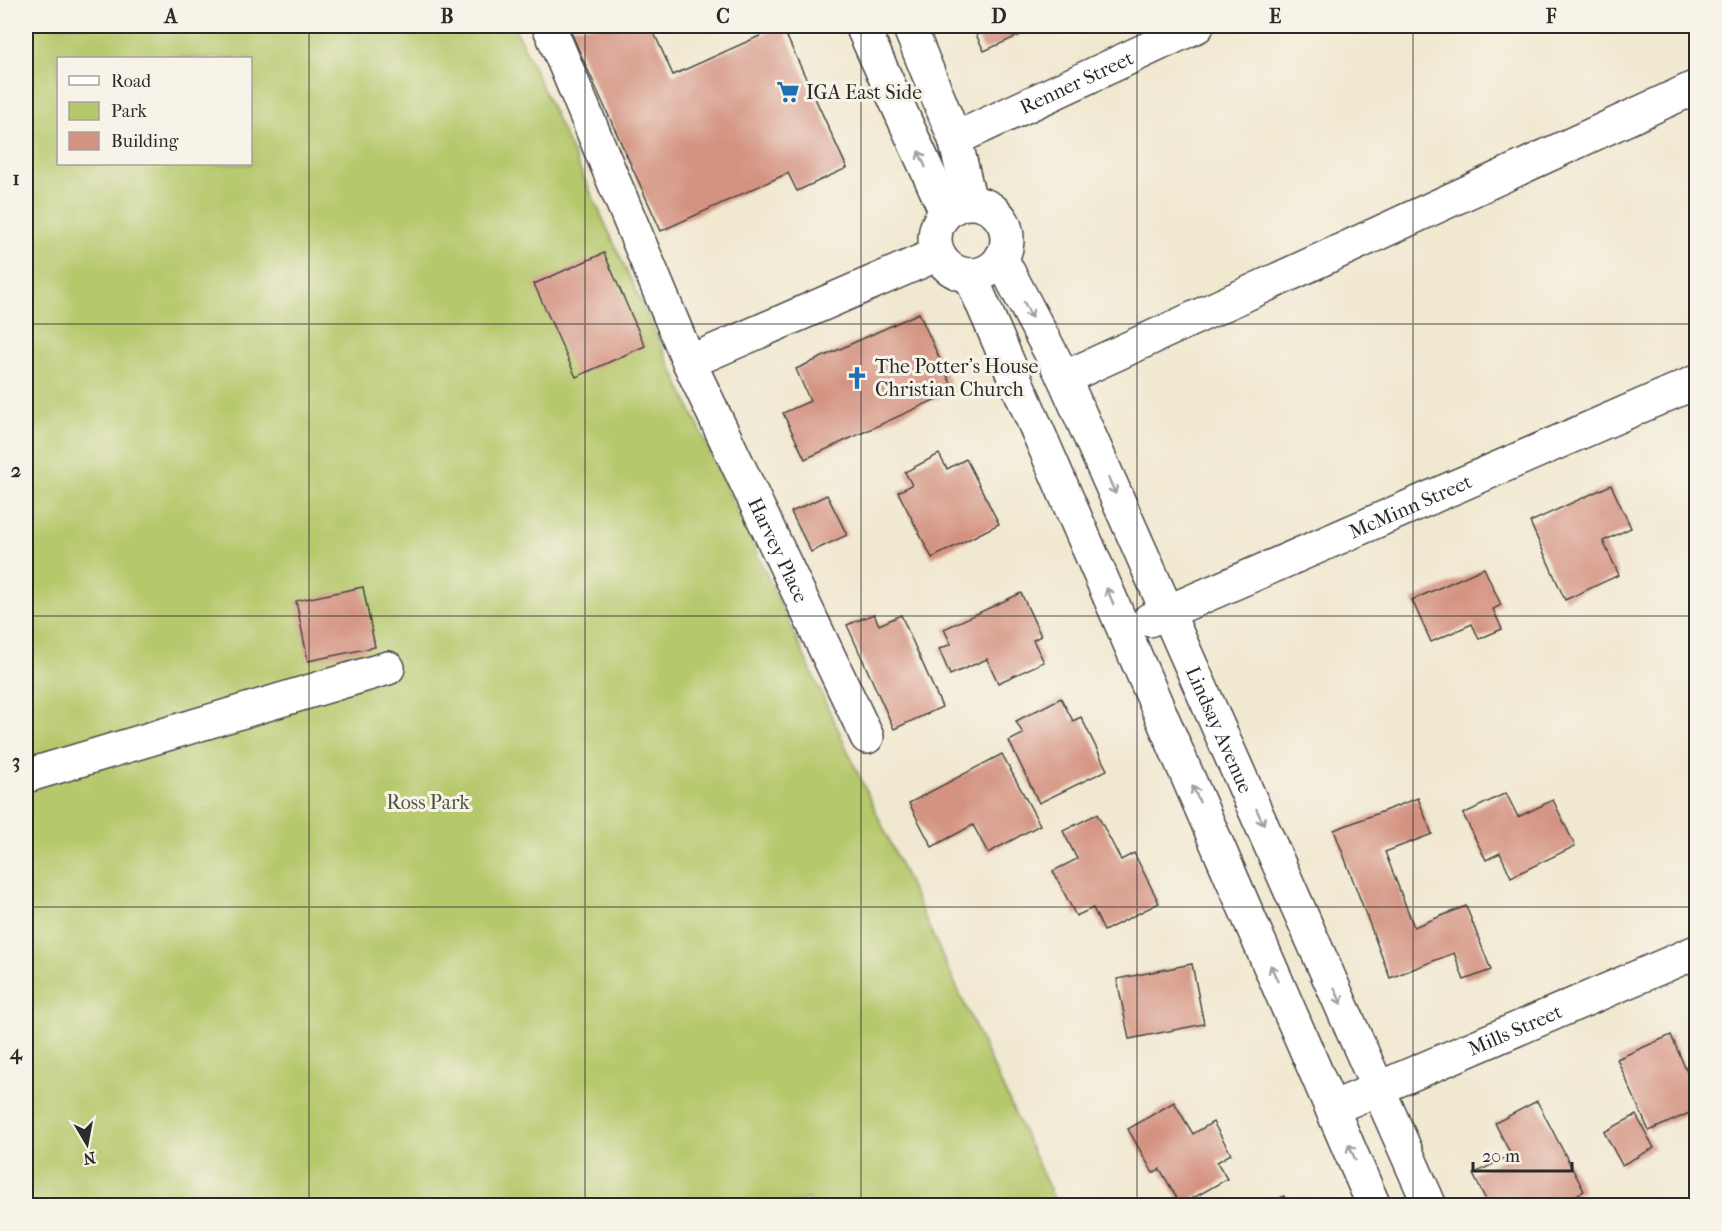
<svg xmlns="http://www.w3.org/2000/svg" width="1722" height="1231" font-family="'IM FELL French Canon',serif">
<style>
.green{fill:#b6c86c;stroke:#707a4c;stroke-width:1.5;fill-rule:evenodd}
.building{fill:#d49381}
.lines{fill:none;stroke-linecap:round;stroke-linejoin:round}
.minor-casing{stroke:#494744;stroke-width:36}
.minor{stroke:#fff;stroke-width:33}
.oneway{stroke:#a0a0a0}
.grid{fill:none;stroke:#2b2b2b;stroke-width:1.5;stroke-opacity:0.55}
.labels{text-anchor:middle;stroke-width:6;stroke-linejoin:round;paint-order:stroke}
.street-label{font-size:20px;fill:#2b2b2b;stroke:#f7f3e8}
.poi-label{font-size:20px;fill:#2b2b2b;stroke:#f7f3e8;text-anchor:start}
.park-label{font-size:20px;fill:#4e523b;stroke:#f7f3e8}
.neatline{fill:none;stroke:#2b2b2b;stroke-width:2}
.grid-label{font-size:20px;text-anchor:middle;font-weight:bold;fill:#2b2b2b}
</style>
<rect width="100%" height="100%" fill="#f7f3e8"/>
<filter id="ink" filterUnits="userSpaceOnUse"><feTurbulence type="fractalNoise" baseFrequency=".0167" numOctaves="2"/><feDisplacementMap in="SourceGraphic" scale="12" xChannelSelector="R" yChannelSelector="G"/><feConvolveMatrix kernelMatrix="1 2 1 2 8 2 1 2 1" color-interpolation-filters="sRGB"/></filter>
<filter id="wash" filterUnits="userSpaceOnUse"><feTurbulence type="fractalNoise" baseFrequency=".008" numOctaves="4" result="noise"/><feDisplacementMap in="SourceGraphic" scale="24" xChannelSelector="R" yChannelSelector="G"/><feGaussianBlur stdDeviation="1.35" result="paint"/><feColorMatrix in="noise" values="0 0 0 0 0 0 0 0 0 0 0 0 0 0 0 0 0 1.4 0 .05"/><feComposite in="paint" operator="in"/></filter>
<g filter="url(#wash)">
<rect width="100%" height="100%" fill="#f1e8d0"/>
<!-- green -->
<path class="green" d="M26,26h488l543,1179 -246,1 -3,-7 -26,7 -756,-1zM58,58h192v106h-192z"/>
<g id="blocks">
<!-- building -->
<g class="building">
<path d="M568,26h83l22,49 109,-49 65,142 -50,23 -9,-18 -127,58z"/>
<path d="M972,26h68l-56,25z"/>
<path d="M604,253l41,93 -69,31 -42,-93z"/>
<path d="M919,313l35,78 -149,68 -22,-46 27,-12 -14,-32z"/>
<path d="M939,454l8,15 19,-10 33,65 -67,34 -34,-66 14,-7 -7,-13z"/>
<path d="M1611,485l20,43 -28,13 16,34 -54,25 -35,-78z"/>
<path d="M827,495l20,40 -36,17 -20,-40z"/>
<path d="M1484,568l17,37 -8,4 9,20 -23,10 -7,-15 -41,18 -19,-42z"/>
<path d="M363,587l12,60 -67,14 -12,-60z"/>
<path d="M1021,593l20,43 -8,4 11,22 -46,21 -11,-24 -37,16 -11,-26 12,-5 -7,-15z"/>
<path d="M874,614l5,11 22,-10 41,92 -48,22 -47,-104z"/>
<path d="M1061,698l12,23 8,-4 26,53 -68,33 -30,-62 14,-7 -7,-13z"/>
<path d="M1002,754l38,71 -52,28 -15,-28 -41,22 -23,-44z"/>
<path d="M1506,793l12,24 35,-17 22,46 -64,31 -11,-24 -14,7 -23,-46z"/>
<path d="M1418,798l14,36 -47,18 29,75 52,-21 25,64 -27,10 -10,-27 -64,25 -56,-148z"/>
<path d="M1097,814l24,46 13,-7 25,50 -55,28 -11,-23 -17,8 -23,-45 24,-12 -14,-28z"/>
<path d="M1192,964l12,60 -75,15 -12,-60z"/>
<path d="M1671,1035l25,58v17l-47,21 -32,-72z"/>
<path d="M1537,1101l47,90 -28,15h-67l-16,-32 38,-19 -16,-32z"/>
<path d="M1174,1102l19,32 20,-12 18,32 -14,8 10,17 -46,26 -21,-36 -7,4 -25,-44z"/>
<path d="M1636,1115l18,33 -32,17 -18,-33z"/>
<path d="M1284,1196l5,10h-25z"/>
</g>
</g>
</g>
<g filter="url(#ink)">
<use href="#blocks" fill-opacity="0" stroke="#494744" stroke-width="1.5"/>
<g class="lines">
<!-- minor casing -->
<g class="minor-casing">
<g id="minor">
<path id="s1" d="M549,26l140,336 178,375"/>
<path d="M862,26l84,186"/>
<path d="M909,26l46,113 15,63"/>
<path id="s2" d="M955,139l242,-113"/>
<circle cx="971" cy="239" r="36"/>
<path id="s3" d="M1001,258l63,120 366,828"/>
<path d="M970,275l404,931"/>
<path d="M689,362l249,-108"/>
<path d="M1064,378l632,-291"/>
<path id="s4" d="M1149,620l547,-238"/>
<path d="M26,776l362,-108"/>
<path id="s5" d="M1333,1108l363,-156"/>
</g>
</g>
<!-- minor -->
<use href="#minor" class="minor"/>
</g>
<!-- one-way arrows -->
<defs><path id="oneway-shaft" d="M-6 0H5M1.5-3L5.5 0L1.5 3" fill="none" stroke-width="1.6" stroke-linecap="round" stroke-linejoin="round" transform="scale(1.5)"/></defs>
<g class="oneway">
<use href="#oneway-shaft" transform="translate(922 159) rotate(-114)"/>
<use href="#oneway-shaft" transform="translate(1028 310) rotate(63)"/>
<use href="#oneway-shaft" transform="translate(1112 486) rotate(66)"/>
<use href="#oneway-shaft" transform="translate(1110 596) rotate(-113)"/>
<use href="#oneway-shaft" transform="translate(1196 794) rotate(-114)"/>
<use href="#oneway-shaft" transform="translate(1260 817) rotate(66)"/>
<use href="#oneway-shaft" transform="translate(1274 973) rotate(-114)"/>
<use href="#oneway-shaft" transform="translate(1338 996) rotate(67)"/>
<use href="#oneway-shaft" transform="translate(1352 1152) rotate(-113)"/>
</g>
</g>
<!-- grid -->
<path class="grid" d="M309,26v1180M585,26v1180M861,26v1180M1137,26v1180M1413,26v1180M26,324h1670M26,616h1670M26,907h1670"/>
<!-- icons -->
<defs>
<g id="supermarket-bare" transform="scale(1.8)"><path d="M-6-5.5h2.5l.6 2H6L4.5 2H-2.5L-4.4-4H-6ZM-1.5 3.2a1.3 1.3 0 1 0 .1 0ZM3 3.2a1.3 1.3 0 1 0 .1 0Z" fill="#1f6fb2" stroke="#f7f3e8" stroke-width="2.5" paint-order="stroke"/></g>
<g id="church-bare" transform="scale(1.8)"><path d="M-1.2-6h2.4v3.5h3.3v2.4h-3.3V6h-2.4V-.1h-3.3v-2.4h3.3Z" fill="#1f6fb2" stroke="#f7f3e8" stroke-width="2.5" paint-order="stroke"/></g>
</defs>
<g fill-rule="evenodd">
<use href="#supermarket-bare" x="788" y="92"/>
<use href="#church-bare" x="857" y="378"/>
</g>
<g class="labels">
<!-- street labels -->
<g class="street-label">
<text dy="7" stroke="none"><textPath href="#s2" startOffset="134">Renner Street</textPath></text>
<text dy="7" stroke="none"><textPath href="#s4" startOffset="285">McMinn Street</textPath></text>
<text dy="7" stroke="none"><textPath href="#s1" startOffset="572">Harvey Place</textPath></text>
<text dy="7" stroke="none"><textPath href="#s3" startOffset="520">Lindsay Avenue</textPath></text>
<text dy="7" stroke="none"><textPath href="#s5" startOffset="198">Mills Street</textPath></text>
</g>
<!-- poi labels -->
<g class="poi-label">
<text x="806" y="99">IGA East Side</text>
<text x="875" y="373">The Potter's House<tspan x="875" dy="23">Christian Church</tspan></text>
</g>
<!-- park labels -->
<g class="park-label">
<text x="428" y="809">Ross Park</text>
</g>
</g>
<!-- margin -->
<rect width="1722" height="1231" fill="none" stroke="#f7f3e8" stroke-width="66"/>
<!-- legend -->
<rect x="57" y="57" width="195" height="108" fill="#f7f3e8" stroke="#a5a39c" stroke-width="1.5"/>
<rect x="69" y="76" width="30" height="9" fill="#ffffff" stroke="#a5a39c" stroke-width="1.5"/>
<text x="111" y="87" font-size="18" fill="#2b2b2b">Road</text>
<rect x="69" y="102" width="30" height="18" fill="#b6c86c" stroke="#a5a39c" stroke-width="1.5"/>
<text x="111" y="117" font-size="18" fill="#2b2b2b">Park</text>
<rect x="69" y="132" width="30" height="18" fill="#d49381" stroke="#a5a39c" stroke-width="1.5"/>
<text x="111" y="147" font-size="18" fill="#2b2b2b">Building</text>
<!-- north arrow -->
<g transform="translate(87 1144) rotate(170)" stroke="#f7f3e8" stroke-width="4.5" paint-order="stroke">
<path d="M0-4.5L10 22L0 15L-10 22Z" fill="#2b2b2b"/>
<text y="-9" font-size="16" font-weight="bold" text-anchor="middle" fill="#2b2b2b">N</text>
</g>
<!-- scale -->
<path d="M1473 1162v9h99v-9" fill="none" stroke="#2b2b2b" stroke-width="3"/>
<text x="1482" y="1162" font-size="18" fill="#2b2b2b" stroke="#f7f3e8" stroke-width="4.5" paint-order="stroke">20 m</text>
<rect x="33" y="33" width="1656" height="1165" class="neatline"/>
<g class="grid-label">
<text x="171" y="23">A</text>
<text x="447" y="23">B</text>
<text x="723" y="23">C</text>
<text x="999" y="23">D</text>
<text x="1275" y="23">E</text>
<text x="1551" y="23">F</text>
<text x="16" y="185">1</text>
<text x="16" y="477">2</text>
<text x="16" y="768">3</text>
<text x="16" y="1059">4</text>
</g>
</svg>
